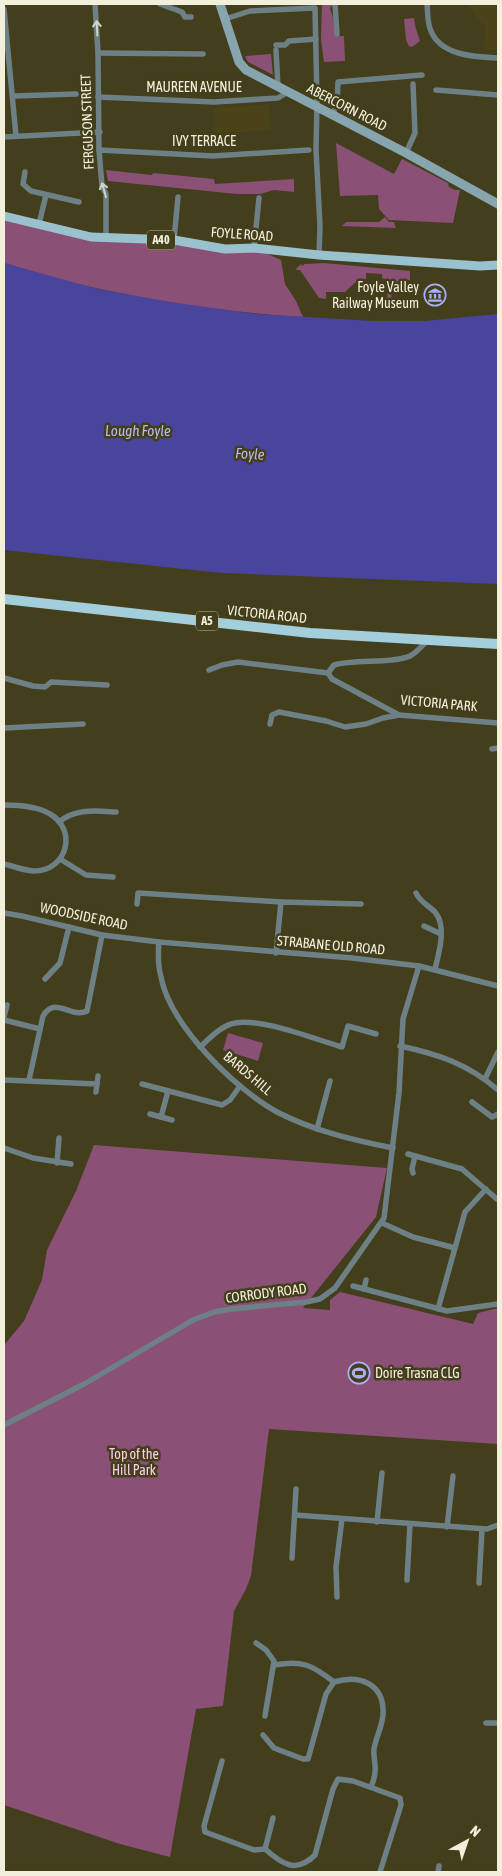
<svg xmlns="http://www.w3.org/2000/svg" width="502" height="1876" font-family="'Asap Condensed',sans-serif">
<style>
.built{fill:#4a4317}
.green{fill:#8a5076}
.water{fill:#49459c}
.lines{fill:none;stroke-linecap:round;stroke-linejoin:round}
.minor{stroke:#6d8086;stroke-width:5.5}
.secondary{stroke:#87a5af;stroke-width:9}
.primary{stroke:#9ac1ce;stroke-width:9}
.trunk{stroke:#a3cedc;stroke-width:10}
.oneway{stroke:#d1d3c6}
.labels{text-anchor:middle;stroke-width:5;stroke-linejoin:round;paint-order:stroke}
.shield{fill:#433e1b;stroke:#bebaa1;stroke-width:1}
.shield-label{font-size:12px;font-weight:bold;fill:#f2efdb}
.street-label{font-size:14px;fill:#f2efdb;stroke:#433e1b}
.poi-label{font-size:14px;fill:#f2efdb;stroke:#433e1b;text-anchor:end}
.park-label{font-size:14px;fill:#fdccea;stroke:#433e1b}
.water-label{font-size:15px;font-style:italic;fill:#b8bceb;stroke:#433e1b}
</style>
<rect width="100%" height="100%" fill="#433e1b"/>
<!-- built -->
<g class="built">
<path d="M468,4h30v47l-14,-1 -1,1 2,-23z"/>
<path d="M269,104l2,26 -57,4v-26z"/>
</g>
<!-- green -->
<g class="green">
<path d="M322,4h11l-3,4 3,10 2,18h9l1,25 -21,1 -3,-23z"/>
<path d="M414,18l2,11 4,12 -8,6 -3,-1 -3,-6 -2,-21z"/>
<path d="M271,54l2,21 -25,-13 -3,-6z"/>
<path d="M336,143l58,31 8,-15 46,24 1,4 6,3h5l-7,33 -64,-3 -10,-11 -1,-14 -38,1z"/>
<path d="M106,170l46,5 1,-2 61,6 1,5 79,-5v13l-20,-2 -14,4h-23l-129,-13z"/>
<path d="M4,216l87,21 163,11 27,12 4,24 11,17 7,16c-69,-4 -139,-14 -207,-29 -31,-6 -62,-16 -92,-25z"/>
<path d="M385,217l4,5h5l2,6 -54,-2 4,-4h33z"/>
<path d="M324,263l86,8v9h-3v7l-16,1 1,20h-2v3h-2l-1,-31 -5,-2v-4l-16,-1v6h-7l-14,13h-19v7l-7,-1 -19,-28h-4v-1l5,-5 1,2 3,-2z"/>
<path d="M228,1033l35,10 -5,18 -35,-11z"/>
<path d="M94,1145l293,23 -11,49 -73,91 27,2v-10l10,-8 133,32 5,-11 20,-5v136l-229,-15 -18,147 -5,13 -12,22 -11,95 -27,3 -26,148 -50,-13 -116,-39v-460l20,-24 18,-41 5,-30 29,-59z"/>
</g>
<!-- water -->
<path class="water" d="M4,263l90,25 76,14 86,12 117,7h51l74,-7v270l-276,-11 -218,-23z"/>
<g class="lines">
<!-- minor -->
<g class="minor">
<path d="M95,4l3,49 1,97 3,36 4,8v44"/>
<path d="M160,4l22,8 3,5h6"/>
<path d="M335,4l2,30"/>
<path d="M427,4c1,9 0,19 4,27 10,25 45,26 67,27"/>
<path d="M4,9l12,127"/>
<path d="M225,19l25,-8 65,-3 2,93 -1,49 4,76 -1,29"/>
<path d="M276,45h9l4,-4 27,-2"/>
<path d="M276,50l2,37"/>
<path d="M98,53l105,1"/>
<path d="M436,90l62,5"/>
<path d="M13,96l63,-2"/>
<path d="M98,97l116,5 64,-4 10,-6"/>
<path d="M332,115l5,-10 1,-23 84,-7"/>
<path d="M4,137l96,-5"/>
<path d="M99,150l114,6 96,-6"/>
<path d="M406,153l9,-20 -2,-49"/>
<path d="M25,172l-2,12 8,7 48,11"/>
<path d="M39,224l7,-29"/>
<path d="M174,240l4,-43"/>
<path d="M254,248l5,-50"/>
<path d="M209,670l13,-5 16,-3 90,11 6,-8c21,-6 58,-1 76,-9 6,-3 13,-11 18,-16"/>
<path d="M328,673l4,6 67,36 99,8"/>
<path d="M4,678l29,8 12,1 6,-5 56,3"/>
<path d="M270,724l2,-9 7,-3 47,9 19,6 21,-3 17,-6 16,-3"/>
<path d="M4,728l79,-4"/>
<path d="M492,749l6,-1"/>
<path d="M4,805c14,0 33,1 46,9 28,16 17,57 -16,57 -9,0 -21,-5 -30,-7"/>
<path d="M59,822c17,-14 37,-11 57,-10"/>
<path d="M60,859l26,16 27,2"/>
<path d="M416,893c4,9 12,12 19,19 12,14 4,41 0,57"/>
<path d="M137,904l1,-11 143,9"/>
<path d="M4,913l18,3 80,19 57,7 193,16 67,8 79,20"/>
<path d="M424,926l17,8"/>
<path d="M159,942c-1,11 -1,24 2,35 9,48 74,112 116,135 37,19 76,28 116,36"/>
<path d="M276,953l5,-51 80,2"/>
<path d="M45,979l15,-16 9,-36"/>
<path d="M4,1017l3,-12"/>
<path d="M4,1020l36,9"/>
<path d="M400,1046c38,8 68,18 98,44"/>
<path d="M200,1047c10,-9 22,-22 35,-24 28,-5 79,16 107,24l6,-21 28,8"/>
<path d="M485,1079l13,-27"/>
<path d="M4,1080l93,4"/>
<path d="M29,1080l14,-64c12,-21 28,3 44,-5l15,-76"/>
<path d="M142,1084l80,21 8,-5 10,-14"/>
<path d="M96,1092l2,-16"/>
<path d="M472,1102l20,15 6,-3"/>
<path d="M150,1114l22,6"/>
<path d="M161,1117l7,-26"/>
<path d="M317,1129l13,-48"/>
<path d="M4,1148l29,10 38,6"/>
<path d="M408,1154l54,15 36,31"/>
<path d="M57,1163l2,-25"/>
<path d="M413,1173l-1,-4 3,-13"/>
<path d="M382,1223l31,14 42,11"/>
<path d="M353,1286l94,25 51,-7"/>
<path d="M364,1289l2,-9"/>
<path d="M438,1309l27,-97 21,-23"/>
<path d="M4,1425l82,-42 107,-63 21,-8 17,-3 75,-7 14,-3 15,-11 49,-70 15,-125 4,-74 16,-53"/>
<path d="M295,1515l192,14 11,-4"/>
<path d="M377,1522l5,-49"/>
<path d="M447,1527l6,-51"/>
<path d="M292,1558l4,-69"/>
<path d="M407,1580l3,-56"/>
<path d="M479,1583l3,-54"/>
<path d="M337,1597l-1,-30 6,-48"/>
<path d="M256,1643l10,7 8,11 -9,55"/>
<path d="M274,1665c29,-5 38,0 60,17"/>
<path d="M486,1723h12"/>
<path d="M263,1735l11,13 29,11h5l18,-65 8,-12c26,-8 51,2 49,33 -1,12 -7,22 -9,34 -1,7 2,15 1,23 0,5 -2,10 -4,15"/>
<path d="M222,1761l-18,65 1,6 49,18 11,-1c17,15 31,25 50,6l18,-66 5,-10 15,2 47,17 1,7 -21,67"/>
<path d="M265,1849l8,-31"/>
<path d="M438,1872l1,-6"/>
</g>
<!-- secondary -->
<path class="secondary" d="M220,4l19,58 7,8 160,83 92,51"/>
<!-- primary -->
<path class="primary" d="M4,216l87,21 83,3 51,9 29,-1 65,7 161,11 18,-1"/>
<!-- trunk -->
<path class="trunk" d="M4,599l306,34 188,11"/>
</g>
<!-- one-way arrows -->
<defs><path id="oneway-shaft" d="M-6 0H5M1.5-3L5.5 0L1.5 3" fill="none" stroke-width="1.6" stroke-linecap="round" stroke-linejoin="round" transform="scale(1.25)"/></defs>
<g class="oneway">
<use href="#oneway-shaft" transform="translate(97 28) rotate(-93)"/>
<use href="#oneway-shaft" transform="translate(104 190) rotate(-105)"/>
</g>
<!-- icons -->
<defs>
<g id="museum-ring" transform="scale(1.125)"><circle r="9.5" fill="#433e1b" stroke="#abaffb" stroke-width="1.5"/><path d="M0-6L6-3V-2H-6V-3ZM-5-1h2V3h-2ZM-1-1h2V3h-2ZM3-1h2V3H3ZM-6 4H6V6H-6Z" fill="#abaffb"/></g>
<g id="stadium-ring" transform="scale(1.125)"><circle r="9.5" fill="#433e1b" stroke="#abaffb" stroke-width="1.5"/><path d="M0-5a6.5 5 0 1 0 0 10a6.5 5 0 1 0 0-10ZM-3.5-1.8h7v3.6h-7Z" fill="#abaffb"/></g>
</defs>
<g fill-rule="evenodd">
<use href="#museum-ring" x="435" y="295"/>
<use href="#stadium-ring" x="359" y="1373"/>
</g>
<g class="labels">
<!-- shield labels -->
<g class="shield">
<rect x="147" y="230.5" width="28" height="19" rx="4"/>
<rect x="196" y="611.5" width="22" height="19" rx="4"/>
</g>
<g class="shield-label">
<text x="161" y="244">A40</text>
<text x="207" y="625">A5</text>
</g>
<!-- street labels -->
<g class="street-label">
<text x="194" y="92">MAUREEN AVENUE</text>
<text transform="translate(347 107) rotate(27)" y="5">ABERCORN ROAD</text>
<text transform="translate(87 122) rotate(-92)" y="5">FERGUSON STREET</text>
<text x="204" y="146">IVY TERRACE</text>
<text transform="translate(242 234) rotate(4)" y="5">FOYLE ROAD</text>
<text transform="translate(267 614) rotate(6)" y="5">VICTORIA ROAD</text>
<text transform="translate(439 703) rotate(5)" y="5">VICTORIA PARK</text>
<text transform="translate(84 916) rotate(12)" y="5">WOODSIDE ROAD</text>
<text transform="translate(331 945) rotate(5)" y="5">STRABANE OLD ROAD</text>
<text transform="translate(248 1073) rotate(40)" y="5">BARDS HILL</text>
<text transform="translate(266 1293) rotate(-7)" y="5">CORRODY ROAD</text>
</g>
<!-- poi labels -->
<g class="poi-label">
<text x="419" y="292">Foyle Valley<tspan x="419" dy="16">Railway Museum</tspan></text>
<text x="375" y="1378" text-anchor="start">Doire Trasna CLG</text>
</g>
<!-- park labels -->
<g class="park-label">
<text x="134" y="1459">Top of the<tspan x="134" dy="16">Hill Park</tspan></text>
</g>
<!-- water labels -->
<g class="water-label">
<text x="138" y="436">Lough Foyle</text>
<text transform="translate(250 454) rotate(3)" y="5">Foyle</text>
</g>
</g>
<!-- border -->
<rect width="502" height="1876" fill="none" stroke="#f2efdb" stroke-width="10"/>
<!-- north arrow -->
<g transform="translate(467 1841) rotate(40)" stroke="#433e1b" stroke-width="4" paint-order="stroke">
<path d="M0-4L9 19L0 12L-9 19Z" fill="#f2efdb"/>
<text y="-8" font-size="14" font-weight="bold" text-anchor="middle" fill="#f2efdb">N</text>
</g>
</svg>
